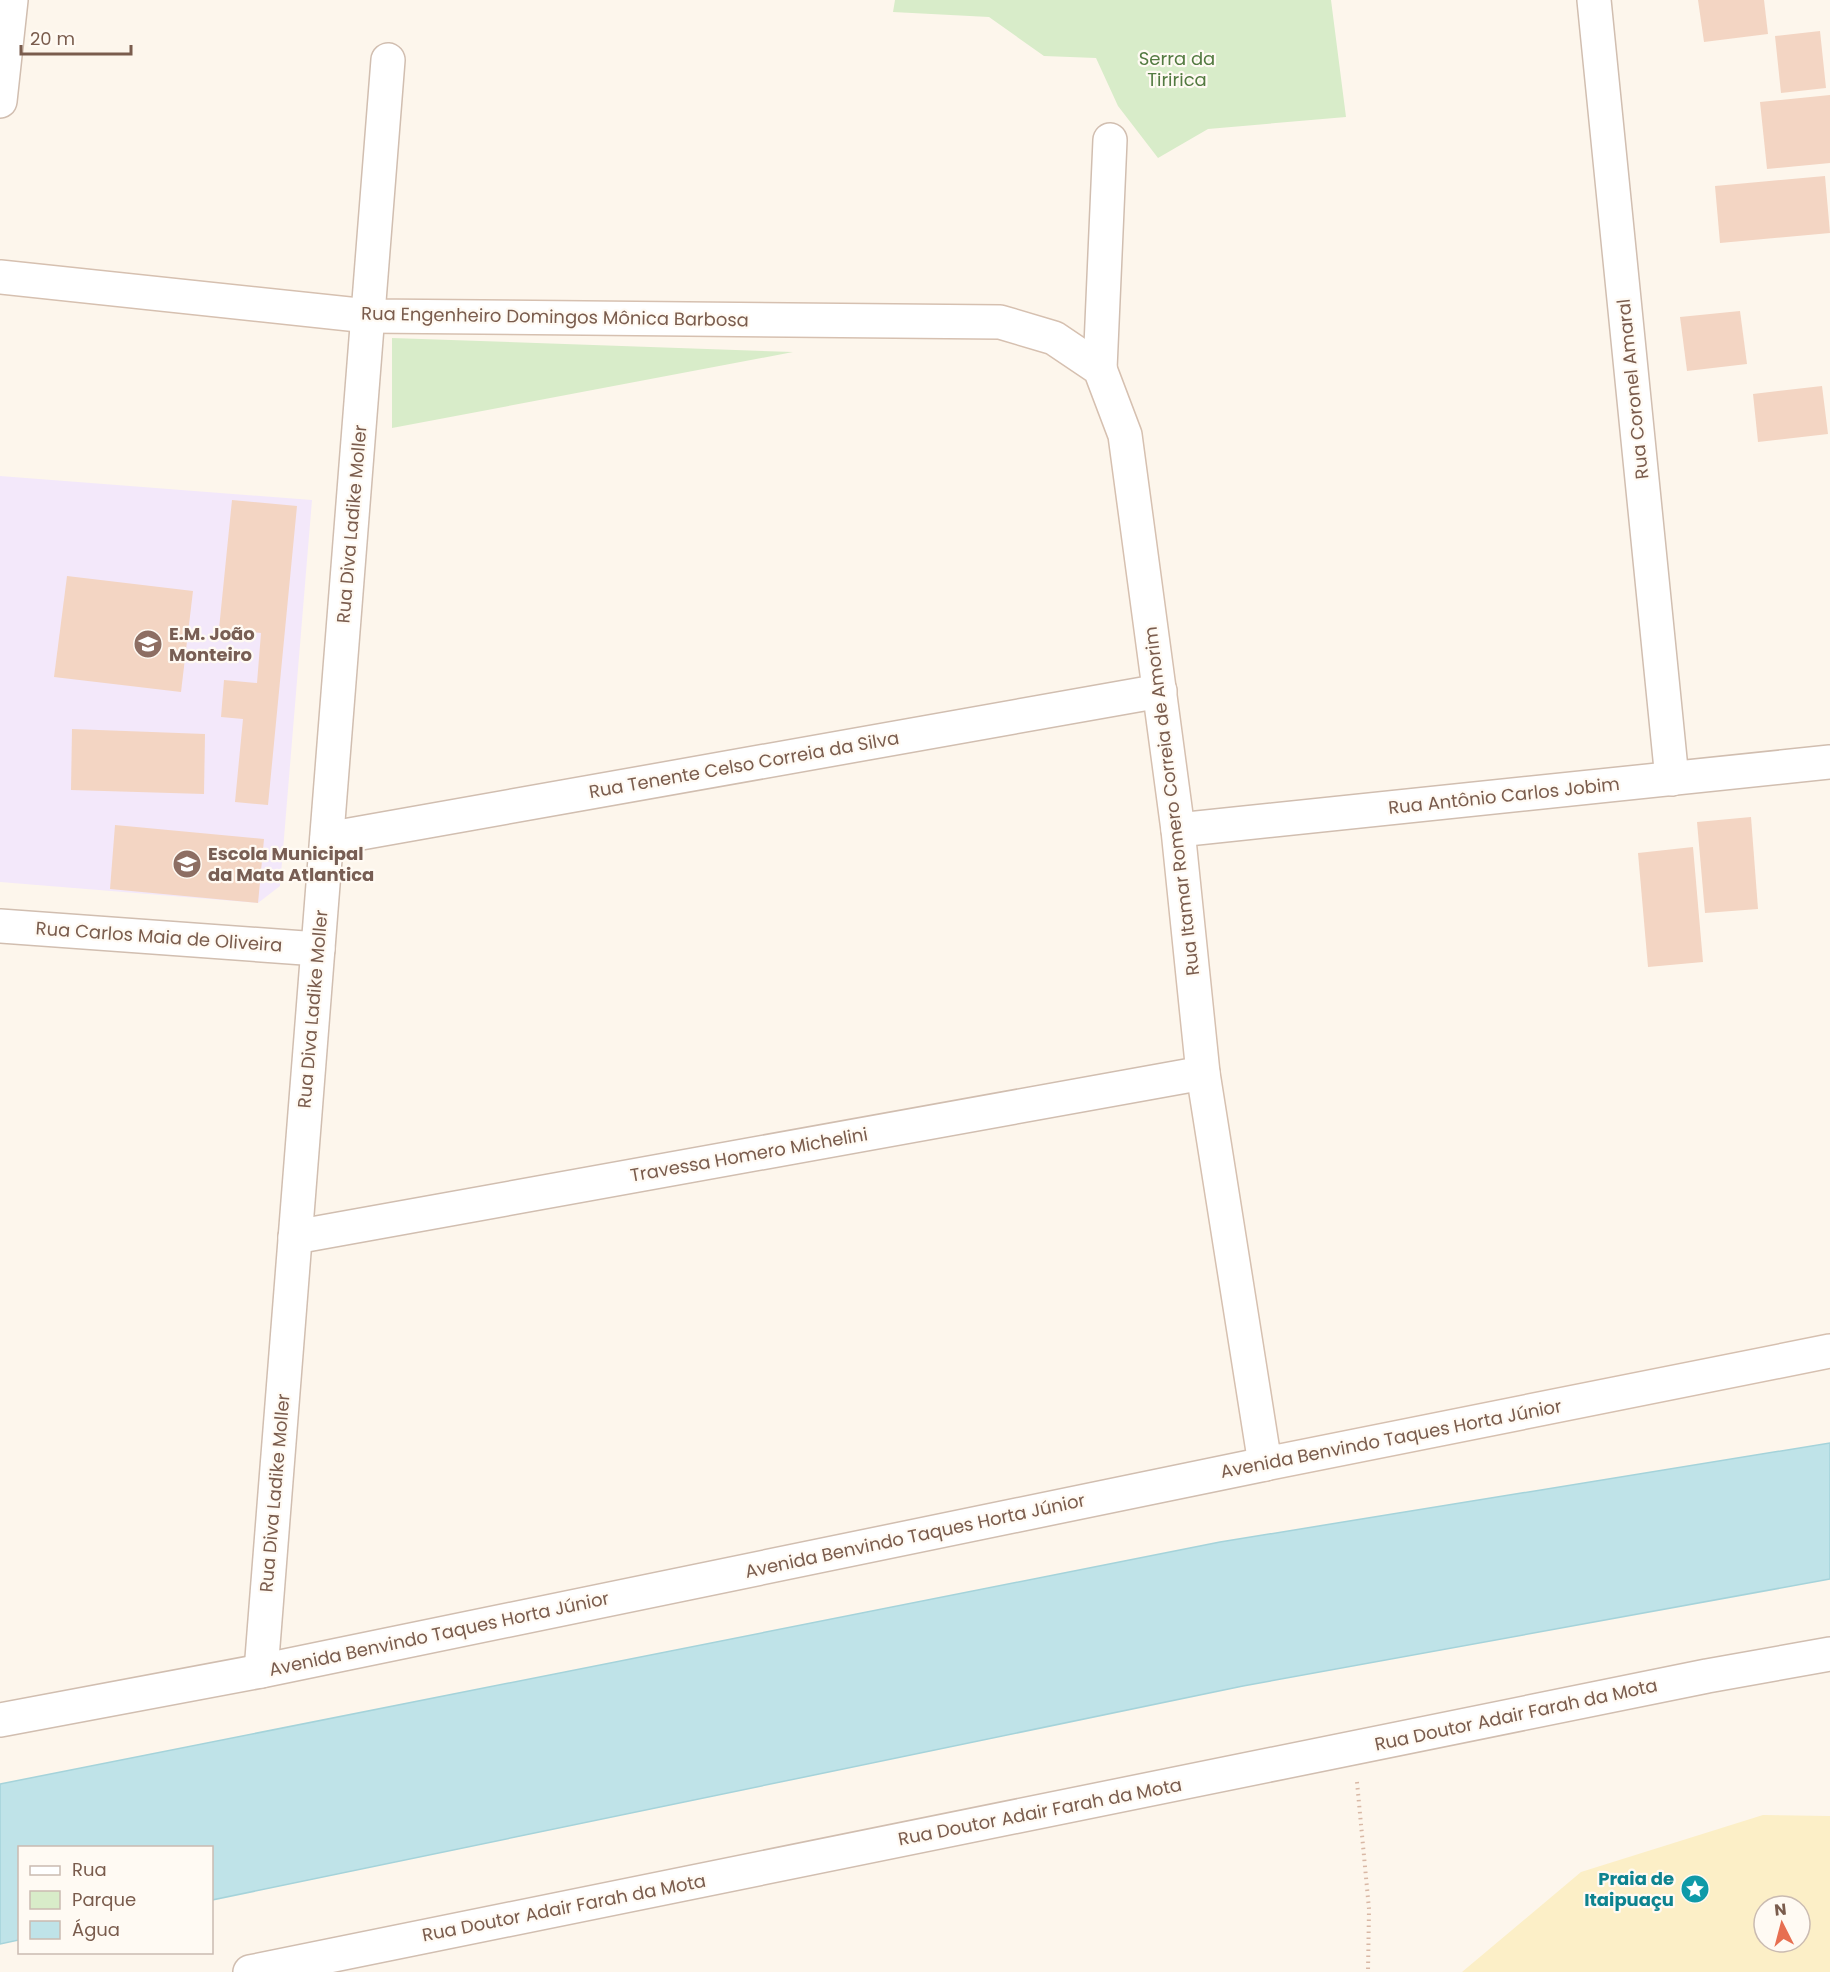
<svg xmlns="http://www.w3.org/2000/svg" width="1830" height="1972" font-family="Poppins,sans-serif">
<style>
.education{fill:#f3e8fa}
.green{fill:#d8ecc9}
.sand{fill:#fcefc7;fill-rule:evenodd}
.water{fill:#bfe3e8;stroke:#a5d3da;stroke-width:1.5}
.building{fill:#f3d5c3}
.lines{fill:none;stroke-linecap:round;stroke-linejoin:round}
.minor-casing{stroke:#d1beb0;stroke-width:36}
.tertiary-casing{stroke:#d1beb0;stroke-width:36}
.secondary-casing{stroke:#d6c0b0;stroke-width:36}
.path{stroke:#d9b8a5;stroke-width:4;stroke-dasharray:1.5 4.5;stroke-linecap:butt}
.minor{stroke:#fff;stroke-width:33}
.tertiary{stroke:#fff;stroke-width:33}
.secondary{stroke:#fff;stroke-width:33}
.labels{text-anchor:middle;stroke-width:4.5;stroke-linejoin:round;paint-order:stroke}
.park-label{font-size:18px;fill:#537a41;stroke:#fffaf3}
.street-label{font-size:18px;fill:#7a5c4d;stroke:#fffaf3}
.education-label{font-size:18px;font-weight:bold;fill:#785e54;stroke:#fffaf3;text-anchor:start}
.culture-label{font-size:18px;font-weight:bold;fill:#0d838f;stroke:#fffaf3;text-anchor:end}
</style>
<rect width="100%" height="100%" fill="#fdf6ec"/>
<!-- education -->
<path class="education" d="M0,476l312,24 -32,386 -22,17 -258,-21z"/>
<!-- green -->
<g class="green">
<path d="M895,0h436l15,117 -138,12 -50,29 -40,-52 -22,-48 -52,-2 -55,-39 -96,-5z"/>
<path d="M392,338l401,14 -401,76z"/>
</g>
<!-- sand -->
<path class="sand" d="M1763,1815l67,1v156h-368l119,-100zM1764,1906h36v36h-36z"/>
<!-- water -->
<path class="water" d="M1830,1443v136l-587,107 -1031,214v-52h-192l-1,92 -19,4v-160l1220,-242z"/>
<!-- building -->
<g class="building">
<path d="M1698,0h66l4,34 -64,8z"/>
<path d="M1820,31l6,57 -45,5 -6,-57z"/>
<path d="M1830,95v68l-63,6 -7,-67z"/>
<path d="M1825,176l5,57 -110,10 -5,-57z"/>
<path d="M1740,311l7,53 -60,7 -7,-54z"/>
<path d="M1822,386l6,48 -70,8 -5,-48z"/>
<path d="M232,500l65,6 -29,299 -33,-3 8,-83 -22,-2 3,-37 33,3 4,-50 -42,-4z"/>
<path d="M67,576l126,15 -12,101 -127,-15z"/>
<path d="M72,729l133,5 -1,60 -133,-4z"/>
<path d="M1751,817l7,92 -53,4 -8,-91z"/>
<path d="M115,825l149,14 -6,64 -148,-14z"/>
<path d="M1693,847l10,115 -55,5 -10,-114z"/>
</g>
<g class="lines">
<!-- minor casing -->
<g class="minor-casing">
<g id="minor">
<path d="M1594,0l78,779"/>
<path d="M0,101l11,-101"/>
<path d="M1100,369l10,-229"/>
<path d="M1178,830l652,-68"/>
<path d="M327,839l833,-148"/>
<path d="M0,926l318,23"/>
<path d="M295,1237l908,-164"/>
<path d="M261,1671l127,-1611"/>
<path d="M250,1972l1457,-296 123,-22"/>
</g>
</g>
<!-- tertiary casing -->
<g class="tertiary-casing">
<path id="tertiary" d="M0,1720l261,-49 1004,-207"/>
</g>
<!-- secondary casing -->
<g class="secondary-casing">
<path id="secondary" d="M0,277l368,39 632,6 54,16 46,31 25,66 53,395 25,243 62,391 565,-113"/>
</g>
<!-- path -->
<path class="path" d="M1357,1782l12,127 -1,63"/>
<!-- minor -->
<use href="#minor" class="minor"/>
<!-- tertiary -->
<use href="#tertiary" class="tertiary"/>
<!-- secondary -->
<use href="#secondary" class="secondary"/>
</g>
<!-- icons -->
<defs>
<g id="school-disc" transform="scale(1.5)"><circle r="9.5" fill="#8d6e63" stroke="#fffaf3"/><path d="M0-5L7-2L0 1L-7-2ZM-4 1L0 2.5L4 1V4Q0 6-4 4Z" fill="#fff"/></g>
<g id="sight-disc" transform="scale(1.5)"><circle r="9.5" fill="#0f9aa8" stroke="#fffaf3"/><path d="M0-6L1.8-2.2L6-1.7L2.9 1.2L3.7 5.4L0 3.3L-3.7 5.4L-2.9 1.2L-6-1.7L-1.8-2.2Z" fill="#fff"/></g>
</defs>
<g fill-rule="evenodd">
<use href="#school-disc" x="148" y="644"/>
<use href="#school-disc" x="187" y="864"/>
<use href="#sight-disc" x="1695" y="1889"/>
</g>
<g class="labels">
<!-- park labels -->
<g class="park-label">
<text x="1177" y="65">Serra da<tspan x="1177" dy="21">Tiririca</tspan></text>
</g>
<!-- street labels -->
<g class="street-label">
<text transform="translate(555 317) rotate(1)" y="6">Rua Engenheiro Domingos Mônica Barbosa</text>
<text transform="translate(1633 389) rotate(-96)" y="6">Rua Coronel Amaral</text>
<text transform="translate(352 524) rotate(-85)" y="6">Rua Diva Ladike Moller</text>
<text transform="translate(744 765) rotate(-10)" y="6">Rua Tenente Celso Correia da Silva</text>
<text transform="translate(1504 796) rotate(-6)" y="6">Rua Antônio Carlos Jobim</text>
<text transform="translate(1172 801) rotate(-97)" y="6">Rua Itamar Romero Correia de Amorim</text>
<text transform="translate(159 937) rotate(4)" y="6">Rua Carlos Maia de Oliveira</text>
<text transform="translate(313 1009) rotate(-85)" y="6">Rua Diva Ladike Moller</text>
<text transform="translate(749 1155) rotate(-10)" y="6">Travessa Homero Michelini</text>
<text transform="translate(1391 1439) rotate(-11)" y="6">Avenida Benvindo Taques Horta Júnior</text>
<text transform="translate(275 1493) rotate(-85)" y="6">Rua Diva Ladike Moller</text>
<text transform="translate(915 1536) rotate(-12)" y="6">Avenida Benvindo Taques Horta Júnior</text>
<text transform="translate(439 1634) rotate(-12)" y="6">Avenida Benvindo Taques Horta Júnior</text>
<text transform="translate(1516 1715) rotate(-12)" y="6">Rua Doutor Adair Farah da Mota</text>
<text transform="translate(1040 1812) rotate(-11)" y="6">Rua Doutor Adair Farah da Mota</text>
<text transform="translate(564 1908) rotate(-11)" y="6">Rua Doutor Adair Farah da Mota</text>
</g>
<!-- education labels -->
<g class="education-label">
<text x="169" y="640">E.M. João<tspan x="169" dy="21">Monteiro</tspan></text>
<text x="208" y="860">Escola Municipal<tspan x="208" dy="21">da Mata Atlantica</tspan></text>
</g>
<!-- culture labels -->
<g class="culture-label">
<text x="1674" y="1885">Praia de<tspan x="1674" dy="21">Itaipuaçu</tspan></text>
</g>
</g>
<!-- legend -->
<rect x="18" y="1846" width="195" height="108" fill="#fffaf3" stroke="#cabbb1" stroke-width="1.5"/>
<rect x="30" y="1866" width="30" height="9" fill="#ffffff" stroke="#cabbb1" stroke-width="1.5"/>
<text x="72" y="1876" font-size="18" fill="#7a5c4d">Rua</text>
<rect x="30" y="1891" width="30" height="18" fill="#d8ecc9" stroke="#cabbb1" stroke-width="1.5"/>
<text x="72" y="1906" font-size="18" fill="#7a5c4d">Parque</text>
<rect x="30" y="1921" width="30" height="18" fill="#bfe3e8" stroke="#cabbb1" stroke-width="1.5"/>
<text x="72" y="1936" font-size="18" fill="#7a5c4d">Água</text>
<!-- north arrow -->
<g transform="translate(1782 1924) rotate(354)"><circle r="28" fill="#fffaf3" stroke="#cabbb1" stroke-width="1.5"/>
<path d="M0-4.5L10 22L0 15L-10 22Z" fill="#e76f51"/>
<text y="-9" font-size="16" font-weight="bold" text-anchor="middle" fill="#7a5c4d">N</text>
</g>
<!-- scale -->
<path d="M21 45v9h110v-9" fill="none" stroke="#7a5c4d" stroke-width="3"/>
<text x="30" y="45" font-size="18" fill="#7a5c4d" stroke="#fffaf3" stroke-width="4.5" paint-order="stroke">20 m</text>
</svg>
